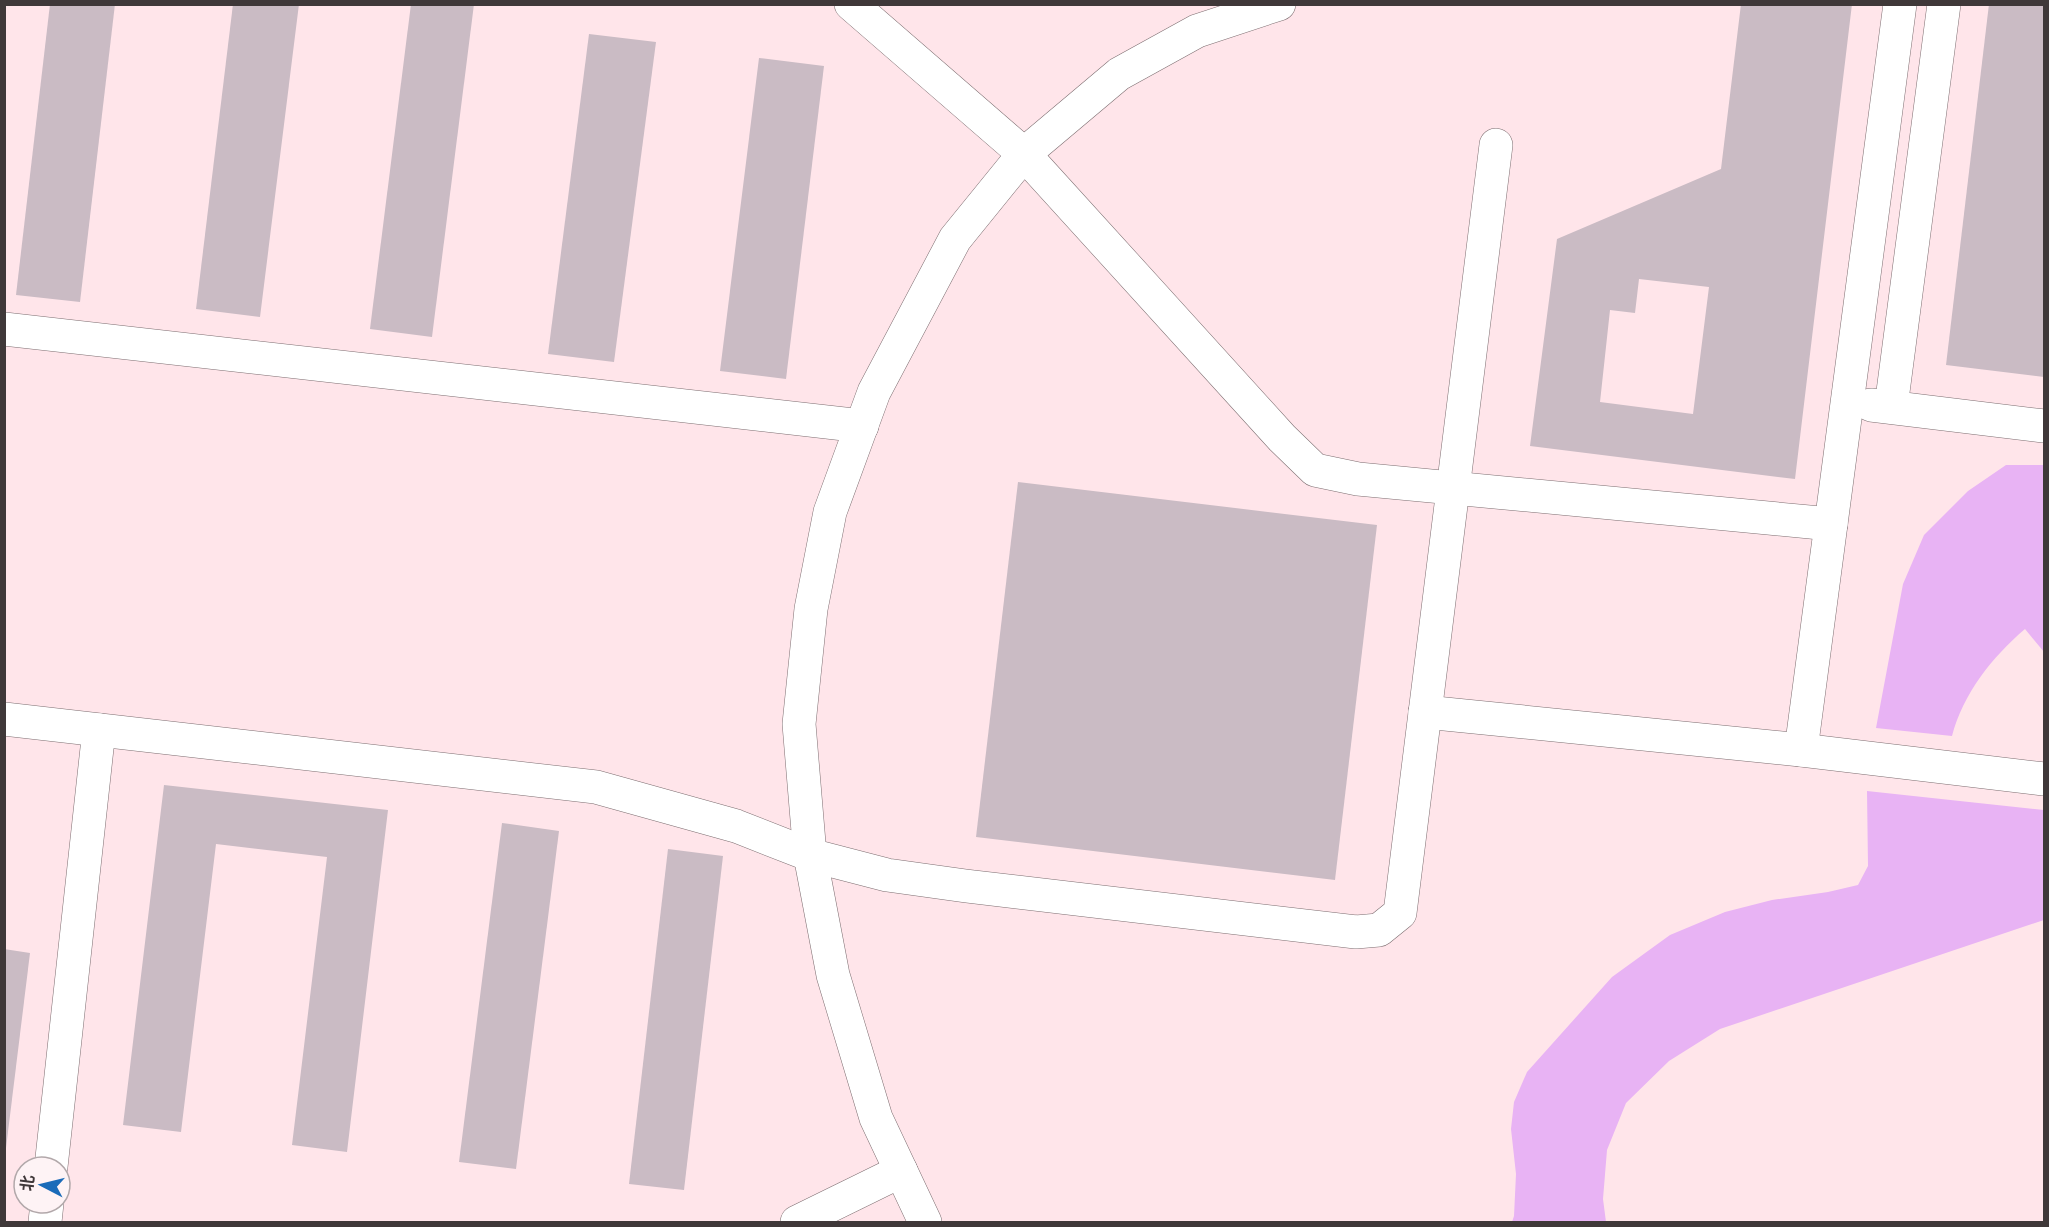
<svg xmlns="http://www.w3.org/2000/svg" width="2049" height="1227" font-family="'Archivo Narrow','Noto Sans SC',sans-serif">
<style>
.built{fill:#ffe5ea;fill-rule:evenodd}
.water{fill:#e8b3f4}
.building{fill:#cabbc4;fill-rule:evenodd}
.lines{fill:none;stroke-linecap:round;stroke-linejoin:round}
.minor-casing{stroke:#7d6e71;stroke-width:34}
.minor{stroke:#fff;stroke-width:33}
</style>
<rect width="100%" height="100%" fill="#fef3f5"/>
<!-- built -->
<path class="built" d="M5,5h2039v1217h-2039zM24,1167h36v36h-36z"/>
<!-- water -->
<g class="water">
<path d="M2006,465h38v187l-19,-23c-33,28 -62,65 -73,107l-76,-8 27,-144 21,-49 44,-44z"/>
<path d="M1867,791l177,19v110l-324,109 -51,32 -43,42 -19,47 -4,49 3,23h-94l2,-6 2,-42 -5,-45 3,-27 13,-30 85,-95 58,-42 55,-23 47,-12 56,-8 30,-7 10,-19z"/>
</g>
<!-- building -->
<g class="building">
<path d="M50,4h65l-35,298 -64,-7z"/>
<path d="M233,4h66l-39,313 -64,-8z"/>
<path d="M411,4h63l-42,333 -62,-8z"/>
<path d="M1741,4h111l-57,475 -265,-33 27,-207 164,-70zM1639,279l70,8 -16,127 -93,-12 10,-92 25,3z"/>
<path d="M1989,4h55v373l-98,-12z"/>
<path d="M589,34l67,8 -42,320 -66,-8z"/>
<path d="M759,58l65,8 -38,313 -66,-8z"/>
<path d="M1018,482l359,43 -42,355 -359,-43z"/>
<path d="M164,785l224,25 -41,342 -55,-7 35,-288 -111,-13 -35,288 -58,-7z"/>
<path d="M502,823l57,8 -43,338 -57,-7z"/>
<path d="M668,849l55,7 -39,334 -55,-6z"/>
<path d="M4,949l26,4 -24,195h-2z"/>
</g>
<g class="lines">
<!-- minor casing -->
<g class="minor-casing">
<g id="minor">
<path d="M851,4l173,150 258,284 33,32 43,9 473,45"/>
<path d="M4,329l858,97"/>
<path d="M1871,405l173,21"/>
<path d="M1891,407l53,-403"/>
<path d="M1425,712l376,38 243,29"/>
<path d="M4,719l592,68 140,39 74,29 77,20 79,11 390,46 23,-2 21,-17 96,-768"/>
<path d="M1801,750l99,-746"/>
<path d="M51,1167l48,-437"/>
<path d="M45,1222l2,-19"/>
<path d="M797,1222l104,-51"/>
<path d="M925,1222l-49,-104 -43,-143 -23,-120 -11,-131 12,-115 19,-97 44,-120 81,-153 69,-85 95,-80 78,-43 82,-27"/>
</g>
</g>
<!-- minor -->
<use href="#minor" class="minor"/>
</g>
<!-- border -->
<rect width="2049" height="1227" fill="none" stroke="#3f3839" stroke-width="12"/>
<!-- north arrow -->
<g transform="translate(42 1185) rotate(277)"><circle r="28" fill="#fef3f5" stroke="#b2a8aa" stroke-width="1.5"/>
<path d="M0-4.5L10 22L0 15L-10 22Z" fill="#1a6bb9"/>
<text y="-9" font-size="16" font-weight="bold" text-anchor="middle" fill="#3f3839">北</text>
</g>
</svg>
